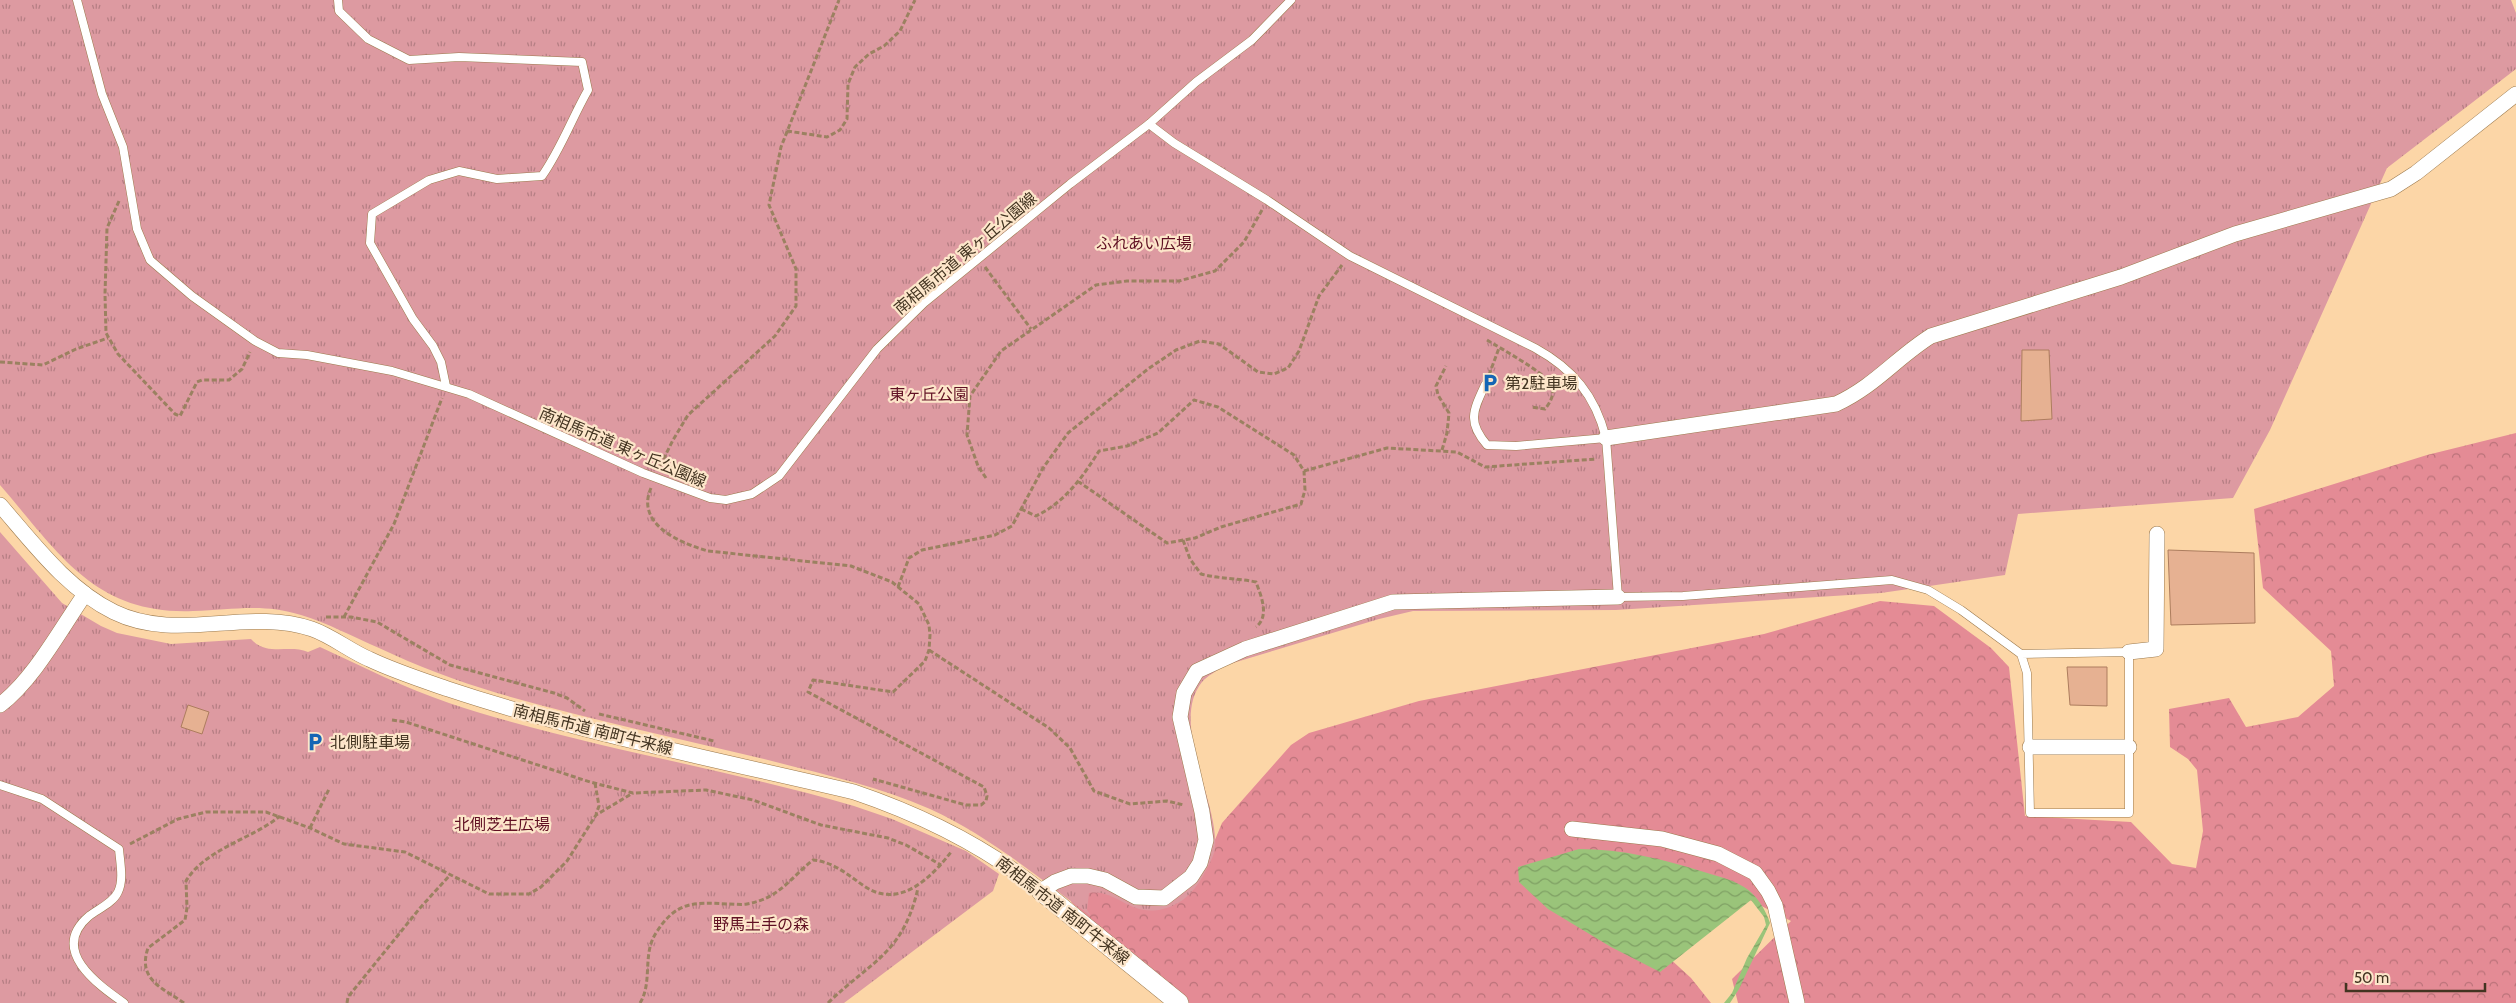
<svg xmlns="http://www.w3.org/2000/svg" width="2516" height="1003" font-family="Cabin,'Noto Sans JP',sans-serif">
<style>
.forest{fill:url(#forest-crowns)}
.park{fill:url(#park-tufts)}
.water{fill:url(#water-waves)}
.building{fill:#e6b192;stroke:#ad7d5e}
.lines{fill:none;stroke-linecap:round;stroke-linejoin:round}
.service-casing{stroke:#9b794c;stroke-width:9}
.minor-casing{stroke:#9b794c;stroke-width:16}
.tertiary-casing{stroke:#9b794c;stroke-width:20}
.path{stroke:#9b8161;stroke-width:3;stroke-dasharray:5 2.5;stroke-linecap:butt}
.service{stroke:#fff;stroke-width:8}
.minor{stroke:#fff;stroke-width:15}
.tertiary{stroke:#fff;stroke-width:19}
.labels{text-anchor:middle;stroke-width:4.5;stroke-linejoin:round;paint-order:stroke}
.park-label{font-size:16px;fill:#601023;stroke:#fde6ca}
.street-label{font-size:16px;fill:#433421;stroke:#fde6ca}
.poi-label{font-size:16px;fill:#433421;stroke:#fde6ca;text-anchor:start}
</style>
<defs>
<pattern id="forest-crowns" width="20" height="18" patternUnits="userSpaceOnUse" patternTransform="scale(1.25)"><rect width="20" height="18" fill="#e48b95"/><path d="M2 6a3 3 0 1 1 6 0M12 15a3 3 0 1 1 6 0" fill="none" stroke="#ba7279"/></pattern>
<pattern id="park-tufts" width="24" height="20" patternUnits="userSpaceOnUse" patternTransform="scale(1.25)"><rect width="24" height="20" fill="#dd9aa1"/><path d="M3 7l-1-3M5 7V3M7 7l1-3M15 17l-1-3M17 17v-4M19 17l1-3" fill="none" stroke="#b57e83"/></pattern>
<pattern id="water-waves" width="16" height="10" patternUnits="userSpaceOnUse" patternTransform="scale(1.25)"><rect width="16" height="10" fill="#9ac47a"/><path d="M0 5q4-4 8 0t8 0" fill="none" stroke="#7fa064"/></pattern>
</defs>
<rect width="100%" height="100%" fill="#fcd6a7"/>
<!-- forest -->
<path class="forest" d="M2516,433v570h-778l-6,-24 59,-58 -59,-30 -76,55 35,32 20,25h-525l-115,-101 9,-17 124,-19 18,-43 69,-78 18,-12 110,-32 345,-67 116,-33 54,5 57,42 18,19 16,149 106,6 41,42 24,4 7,-37 -6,-61 -9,-11 -18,-12 -1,-38 60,-11 17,29 52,-10 36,-31 -3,-35 -68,-63 -9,-79 173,-54z"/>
<!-- park -->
<g class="park">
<path d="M0,0h2511l5,13v56l-129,99 -117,262 -37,68 -215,16 -13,61 -124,18 -265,17 -203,1 -34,8 -156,47c-6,5 -16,10 -21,16 -33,41 17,120 13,166 -1,9 -8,20 -12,28 -6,11 -17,24 -29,29 -41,19 -55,-17 -85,-12l-2,17 4,6c-52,-38 -102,-80 -161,-107 -52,-23 -108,-35 -162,-49 -90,-22 -181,-41 -271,-67 -40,-12 -80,-27 -118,-45 -26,-11 -51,-25 -78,-33 -40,-12 -68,-5 -108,-4 -99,4 -135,-59 -193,-126z"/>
<path d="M0,532l62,71 39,23 16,7 54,11 80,-5c16,18 38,5 57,13l12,-5c43,20 85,41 129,56 133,44 272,64 405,103l38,13 74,32 33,23 -6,17 -149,112h-844z"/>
</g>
<!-- water -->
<path class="water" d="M1579,849c43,0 84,10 125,23 13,4 27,7 40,15 12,7 22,23 26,36l-31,66 -9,14h-6l8,-10 15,-35 19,-33 -2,-8 -13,-17 -91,72 -49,-25 -63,-38 -29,-27 -1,-15z"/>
<!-- building -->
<g class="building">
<path d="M2022,350h27l3,69 -31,2z"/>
<path d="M2168,550l86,3 1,70 -84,2z"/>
<path d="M2067,667h40v39l-37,-1z"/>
<path d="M188,705l21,7 -7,22 -21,-7z"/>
</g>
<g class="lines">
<!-- service casing -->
<g class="service-casing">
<g id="service">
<path d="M77,0l25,94 21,53 14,82 13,31 42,36 63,45 23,12 29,2 85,16 77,23 174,79 67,25 16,2 26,-6 27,-18 98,-127 47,-46 146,-119 79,-60 47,-42 56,-42 39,-40"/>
<path d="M338,0l1,11 29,28 41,21 50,-3 123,5 6,28c-16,28 -27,59 -46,86l-45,3 -38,-8 -30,9 -57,34 -2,29 43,76 20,27 8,16 5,24"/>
<path d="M1149,124l25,19 93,57 83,56 185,92c38,21 60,47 71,90l12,159 65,-1 209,-16 36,10 33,20 60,44 6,19 3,140h99v-161l-108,2"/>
<path d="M1485,385c-12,26 -18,37 2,60l29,1 90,-8"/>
<path d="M0,785l42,14 77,50c1,13 5,31 -1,43 -5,11 -20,17 -29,24 -40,34 8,68 35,87"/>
</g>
</g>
<!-- minor casing -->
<g class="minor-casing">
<g id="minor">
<path d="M1606,438l230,-34c39,-18 60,-46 95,-68l190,-59 114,-43 156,-45 25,-16 100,-79"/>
<path d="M0,505c34,39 67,84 114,107 63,31 133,-5 198,17 20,7 38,22 57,30 25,12 53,21 79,30 132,44 270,71 406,103 68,23 131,54 187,99l14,-9 16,-6h17l17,4 31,17 28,1 27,-21 9,-14 6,-23 -4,-28 -22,-95 4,-24 13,-22 48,-22 148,-47 225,-5"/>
<path d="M2129,652l27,-3 1,-115"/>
<path d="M0,705c34,-26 60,-75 85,-111"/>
<path d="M2030,747h99"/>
<path d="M1572,829l90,10 56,15 37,19 13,18 7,14 22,98"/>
</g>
</g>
<!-- tertiary casing -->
<g class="tertiary-casing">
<path id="tertiary" d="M1041,891l138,112"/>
</g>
<!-- path -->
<g class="path">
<path d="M787,131l40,6 13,-7 7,-11 1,-35 7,-17 14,-13 15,-8 16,-15 15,-31"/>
<path d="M119,201l-12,27 -2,66 1,39 12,21 57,60 5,2 17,-34 5,-2h27l13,-11 8,-17"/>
<path d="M985,267l46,62"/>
<path d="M1487,340c13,8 58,33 64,44 5,9 -1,19 -6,25l-14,-2"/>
<path d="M0,362l43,3 33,-16 32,-11"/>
<path d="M1489,375l10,-27"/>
<path d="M1442,450l5,-17 2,-20 -11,-18 -2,-9 10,-20"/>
<path d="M660,466l13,-26 15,-25 87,-79 21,-30v-37l-27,-64 12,-58 58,-147"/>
<path d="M1304,471l83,-23 70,4 28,15 111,-8"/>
<path d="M986,478l-8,-12 -11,-31 3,-39 31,-45 95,-66 31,-4h52l36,-10 29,-29 18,-32"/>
<path d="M651,488c-16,36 29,55 57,63l143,15 41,16 27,22 10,21 1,10 -1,15 -4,11 -32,31 -80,-12 -5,12 176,95 3,9 -1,5 -5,4h-15l-93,-26"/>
<path d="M1021,509l15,7c29,-14 46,-38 63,-65l28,-5 31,-13 36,-33 24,7 76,48 10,16 1,19 -4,14 -80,23 -26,11 -28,5 -88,-61"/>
<path d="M1183,540l7,19 11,15c19,5 37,4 55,8 5,14 14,34 0,45"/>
<path d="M898,587l11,-29 13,-8 73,-15 17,-9 31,-58 25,-35 80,-64 28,-19 24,-9 19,3 39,28 16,2 14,-6 11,-17 20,-55 23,-31"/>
<path d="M326,617h25l26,5 73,43 104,28 13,5 18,13"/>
<path d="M344,617l50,-93 48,-126"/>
<path d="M929,650l120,78 21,20 24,43 36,13 37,-3 17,4"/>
<path d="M599,714l115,27"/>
<path d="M392,720l14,2 184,60 43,11 73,-3 47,10 68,25 67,13 18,7 35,20"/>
<path d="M595,783l4,23 -3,8"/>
<path d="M310,828l19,-39"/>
<path d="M130,844l48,-25 28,-7h60l44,16 34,16 61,8 84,42h40l12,-7 26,-26 29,-46 37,-22"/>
<path d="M184,1003c-21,-15 -47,-23 -36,-55l37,-28 2,-12 -1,-27c19,-32 66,-42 94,-65"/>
<path d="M347,1003l1,-6 72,-89 30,-33"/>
<path d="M640,1003c13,-21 2,-49 16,-70 20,-32 38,-31 72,-29 6,0 14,1 19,0 33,-6 43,-26 66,-44 21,2 35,15 51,26 35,24 67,-8 87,-34"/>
<path d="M828,1003c43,-42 75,-49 90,-115"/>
</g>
<!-- service -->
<use href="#service" class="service"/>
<!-- minor -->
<use href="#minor" class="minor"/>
<!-- tertiary -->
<use href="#tertiary" class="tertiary"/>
</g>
<!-- icons -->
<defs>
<g id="parking-bare" transform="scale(1.5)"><path d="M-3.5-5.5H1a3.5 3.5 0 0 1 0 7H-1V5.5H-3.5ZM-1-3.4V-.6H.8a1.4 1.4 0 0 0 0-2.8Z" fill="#1566b5" stroke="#fde6ca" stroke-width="2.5" paint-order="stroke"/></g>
</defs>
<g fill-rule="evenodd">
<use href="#parking-bare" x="1490" y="383"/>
<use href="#parking-bare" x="315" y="742"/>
</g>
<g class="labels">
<!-- park labels -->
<g class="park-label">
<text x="1144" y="249">ふれあい広場</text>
<text x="929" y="400">東ヶ丘公園</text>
<text x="502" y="830">北側芝生広場</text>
<text x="761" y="930">野馬土手の森</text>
</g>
<!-- street labels -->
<g class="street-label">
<text transform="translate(965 253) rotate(-40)" y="6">南相馬市道 東ヶ丘公園線</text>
<text transform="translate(623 447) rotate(23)" y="6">南相馬市道 東ヶ丘公園線</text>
<text transform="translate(593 729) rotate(14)" y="6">南相馬市道 南町牛来線</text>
<text transform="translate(1063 910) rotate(38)" y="6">南相馬市道 南町牛来線</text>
</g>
<!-- poi labels -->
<g class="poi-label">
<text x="1505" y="389">第2駐車場</text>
<text x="330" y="748">北側駐車場</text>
</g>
</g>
<!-- scale -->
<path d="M2346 983v8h139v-8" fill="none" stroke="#433421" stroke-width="2.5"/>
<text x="2354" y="983" font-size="15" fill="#433421" stroke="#fde6ca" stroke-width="4" paint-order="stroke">50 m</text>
</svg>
